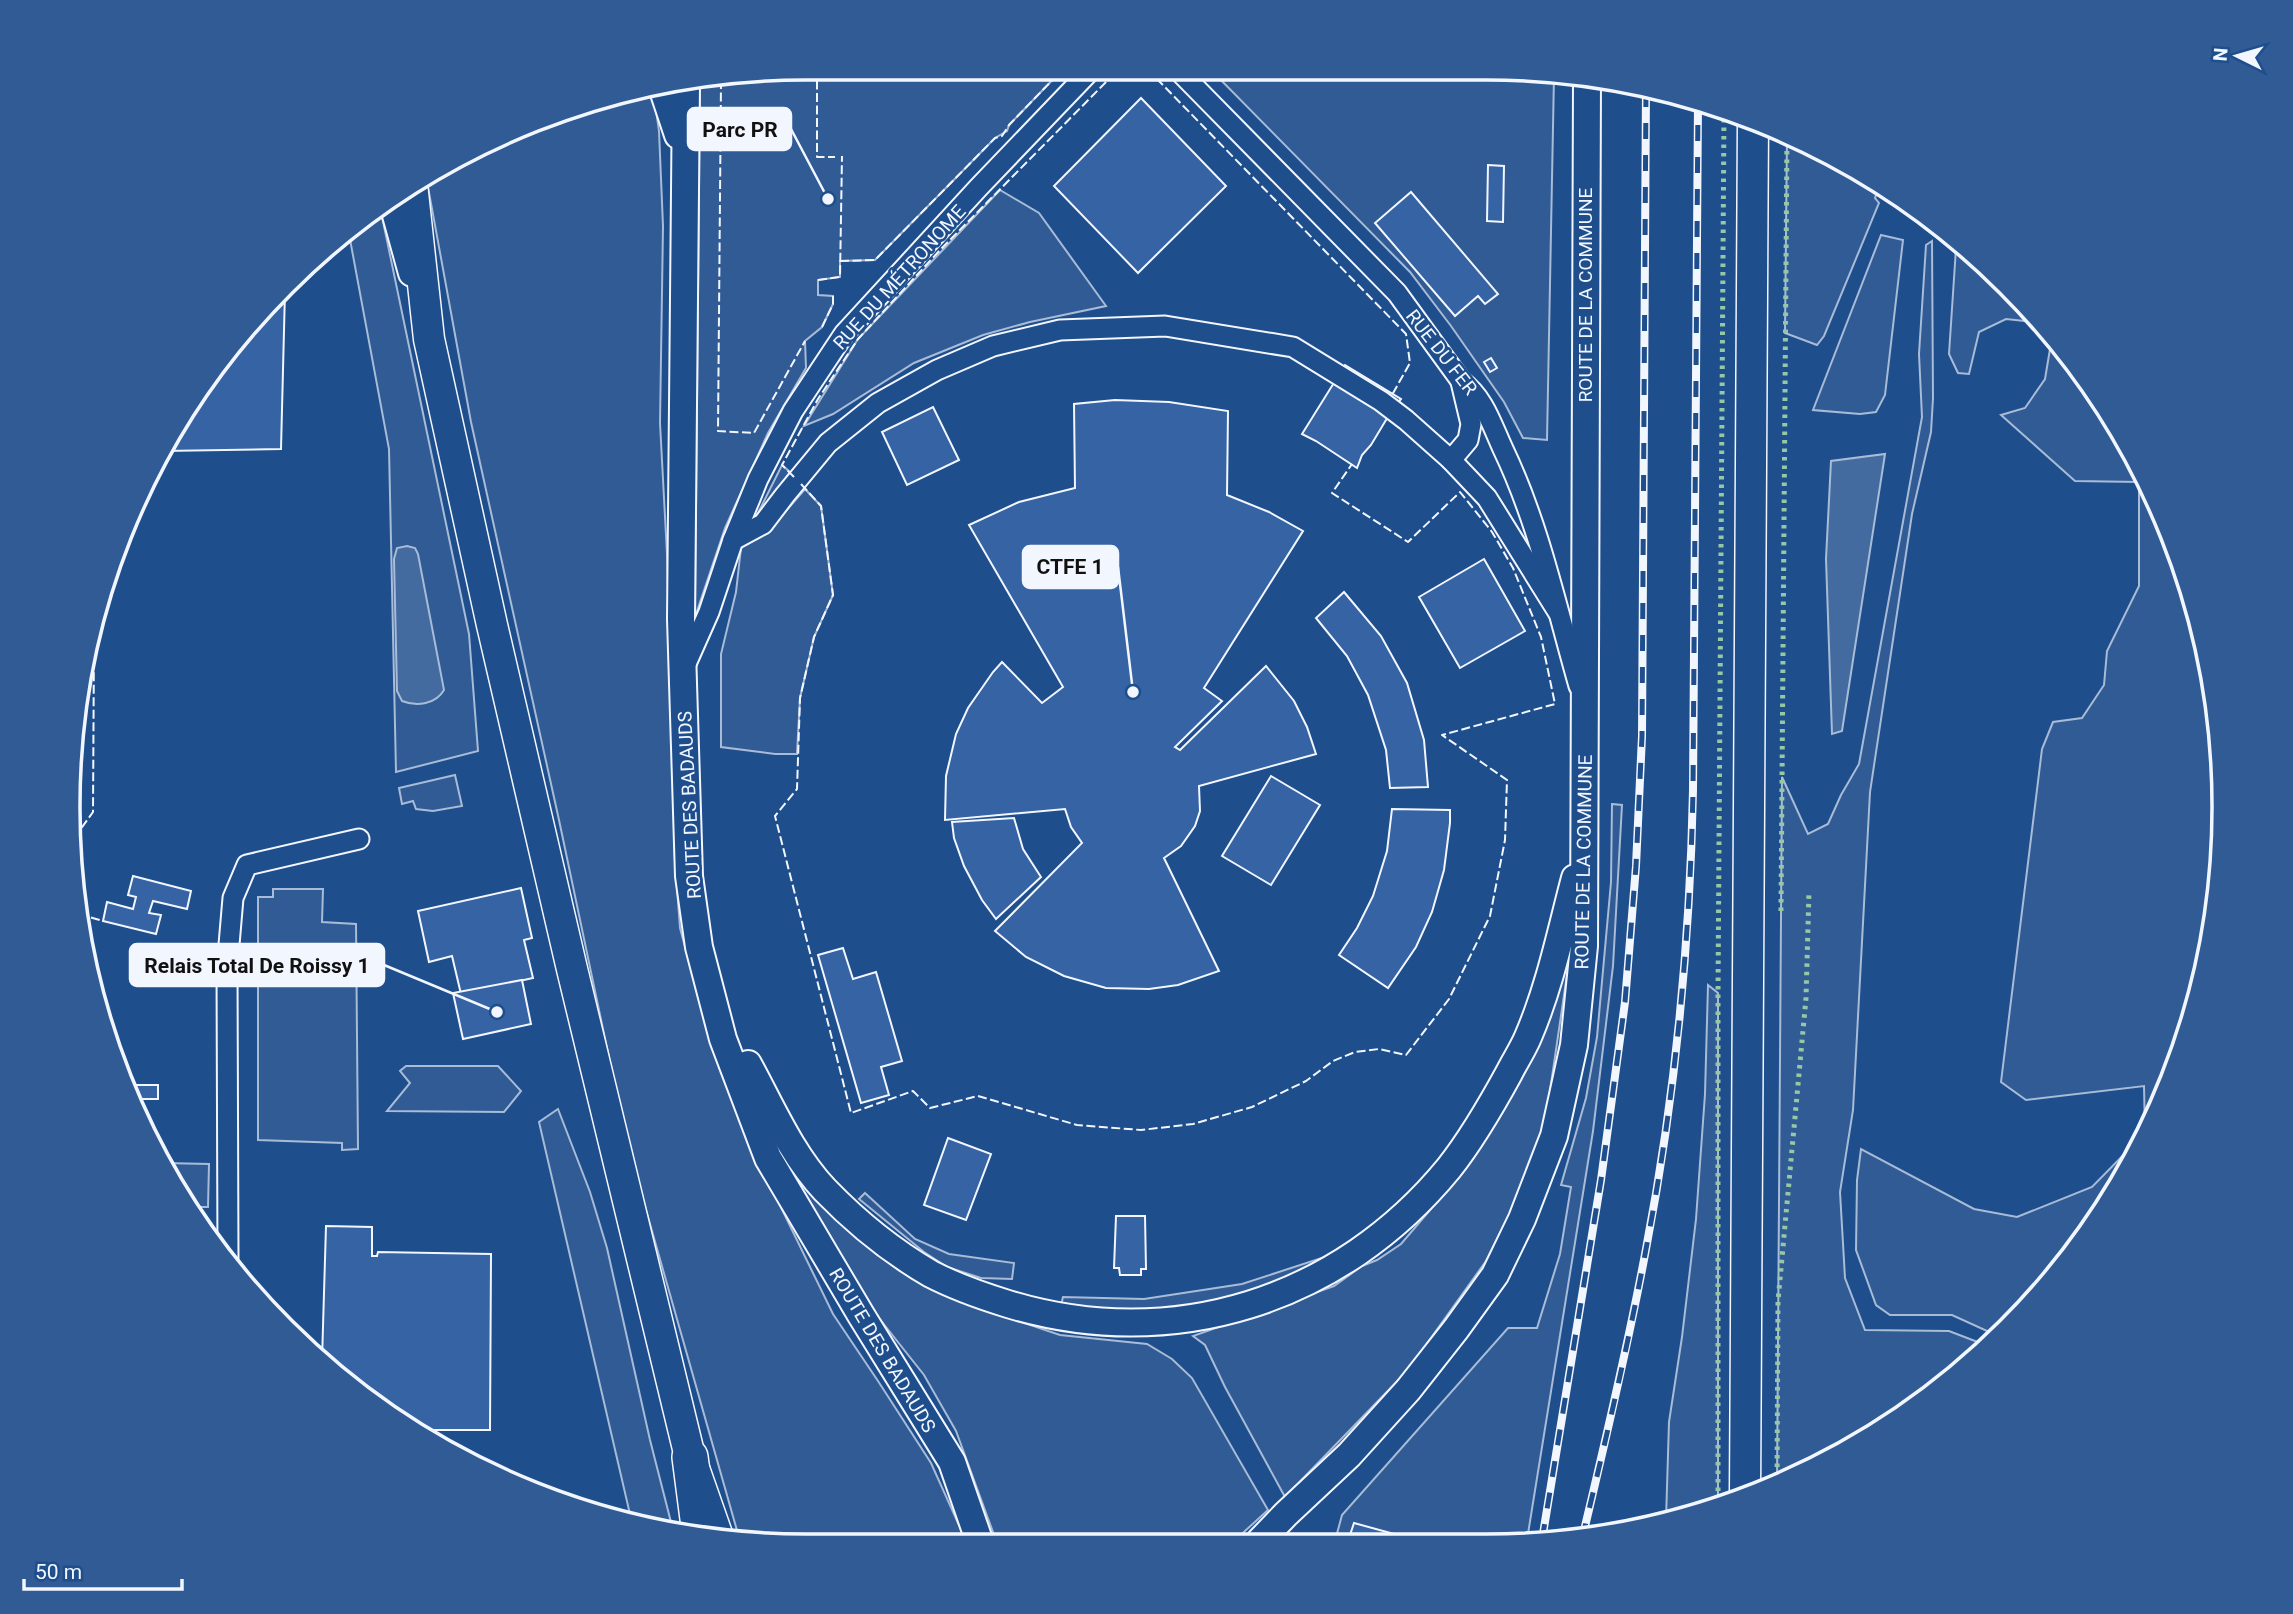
<svg xmlns="http://www.w3.org/2000/svg" width="2293" height="1614" font-family="Roboto,sans-serif">
<style>
.built{fill:#305b95;stroke:#a8bbd7;stroke-width:2}
.water{fill:#446ba0;stroke:#a8bbd7;stroke-width:2}
.building{fill:#3563a3;stroke:#f2f6ff;stroke-width:2}
.lines{fill:none;stroke-linecap:round;stroke-linejoin:round}
.minor-casing{stroke:#f2f6ff;stroke-width:23}
.secondary-casing{stroke:#f2f6ff;stroke-width:30}
.primary-casing{stroke:#f2f6ff;stroke-width:33}
.motorway-casing{stroke:#f2f6ff;stroke-width:38}
.minor{stroke:#1f4e8c;stroke-width:19}
.secondary{stroke:#1f4e8c;stroke-width:26}
.primary{stroke:#1f4e8c;stroke-width:30}
.motorway{stroke:#1f4e8c;stroke-width:35}
.rail-casing{stroke:#f2f6ff;stroke-width:8}
.rail{stroke:#1f4e8c;stroke-width:5;stroke-dasharray:16;stroke-linecap:butt}
.hedge{stroke:#97c8a6;stroke-width:5;stroke-dasharray:3.5 5;stroke-linecap:butt}
.fence{stroke:#f2f6ff;stroke-width:2;stroke-dasharray:9 3.5;stroke-linecap:butt}
.labels{text-anchor:middle;stroke-width:5;stroke-linejoin:round;paint-order:stroke}
.street-label{font-size:19px;fill:#f2f6ff;stroke:#1f4e8c}
.rim{fill:none;stroke:#f2f6ff;stroke-width:3.5}
.leader{fill:none;stroke:#f2f6ff;stroke-width:2.5}
.callout-dot{fill:#f2f6ff;stroke:#1f4e8c;stroke-width:2.5}
.callout{fill:#f2f6ff;stroke:#f2f6ff;stroke-width:2.5}
.callout-label{font-size:21px;text-anchor:middle;font-weight:bold;fill:#111}
</style>
<rect width="100%" height="100%" fill="#1f4e8c"/>
<!-- built -->
<g class="built">
<path d="M807,68h257l-55,57 -2,6 -12,7 -120,122 -35,1v16l-22,3v15l15,1v8l-11,23 -17,14 1,27 -38,65 -43,95 -30,89 5,-535z"/>
<path d="M1209,68h277l68,7 -7,365 -24,-2 -19,-36 -53,-76 -41,-54z"/>
<path d="M653,89l6,42 4,95 -3,197 7,131 8,307 5,67 31,116 43,108 79,162 45,67 53,82 36,80 -208,1 -19,-3 -113,-398 -68,-323 -88,-398 -45,-246 55,-32 134,-50z"/>
<path d="M1787,134l68,33 25,16 -5,15 4,5 -55,133 -7,9 -32,-12z"/>
<path d="M1000,190l39,23 67,93 -76,16 -47,13 -69,28 -81,51 -29,12 54,-87z"/>
<path d="M380,207l89,427 9,117 -82,21 -7,-323 -40,-215z"/>
<path d="M1881,235l22,5 -18,155 -9,17 -16,2 -47,-4z"/>
<path d="M1932,241l1,157 -2,34 -19,82 -42,278 -17,318 -13,82 5,86 20,52 84,1 39,15 -15,16 -161,108 -35,14 5,-707 26,57 20,-10 13,-29 18,-31 63,-347 -3,-63 7,-109z"/>
<path d="M1956,248l19,10 68,65 -37,-4 -27,13 -10,42 -11,-1 -9,-19z"/>
<path d="M2046,326l80,111 59,132 33,141 5,145 -23,143 -51,135 -77,123 -74,80 -46,-21h-62l-14,-10 -20,-55 1,-70 4,-31 113,60 43,8 75,-30 53,-54 -1,-47 -118,14 -25,-18 41,-333 11,-27 29,-4 22,-33 3,-34 32,-65v-104l-64,-1 -74,-66 24,-7 20,-29 5,-30z"/>
<path d="M782,465l8,7 -36,49z"/>
<path d="M805,489l16,17 12,89 -19,42 -14,61 -3,56h-22l-54,-7v-93l15,-62 5,-44 26,-15z"/>
<path d="M455,775l7,31 -29,5 -17,-2 -3,-8 -11,3 -3,-16z"/>
<path d="M1612,804l10,1 -9,161 -20,165 -66,409 -192,1 7,-26 166,-187h29l23,-74 11,-67 -10,-2 25,-87 11,-61 14,-155z"/>
<path d="M273,889h50l-1,33 34,2 2,225 -16,1v-7l-84,-3v-243h15z"/>
<path d="M1569,961l-23,157 -24,71 -36,72 -78,109 -123,127 -60,-110 -20,-42 -12,-9 141,-50 28,-20 15,-6 24,-16 54,-63 107,-215z"/>
<path d="M1708,985l10,8v515l-52,12 3,-98 13,-85 14,-118 9,-125z"/>
<path d="M406,1066h92l23,25 -17,21 -117,-1 23,-28 -10,-12z"/>
<path d="M558,1109l32,83 17,56 43,192 23,90 -41,-7 -93,-401z"/>
<path d="M164,1163l45,1 -1,43h-15z"/>
<path d="M796,1174l93,89 28,18 42,20 101,34 87,9 25,15 20,19 76,132 -34,31 -237,2 -41,-112 -32,-56 -53,-67 -64,-103z"/>
<path d="M865,1193l50,46 34,15 65,9 -2,16 -31,-1 -34,-11 -23,-15 -65,-53z"/>
<path d="M1334,1254l-43,22 -44,17 -61,14 -61,4 -64,-6 2,-8 81,2 98,-15z"/>
</g>
<!-- water -->
<g class="water">
<path d="M1885,454l-43,277 -10,3 -6,-175 5,-98z"/>
<path d="M407,546l8,2 3,6 26,136c-8,14 -27,17 -42,11l-5,-10 -3,-132 3,-11z"/>
</g>
<!-- building -->
<g class="building">
<path d="M1141,98l85,88 -88,87 -84,-87z"/>
<path d="M1488,165l16,1 -1,56 -16,-1z"/>
<path d="M1411,192l87,102 -13,10 -7,-8 -23,20 -80,-93z"/>
<path d="M285,291l-4,158 -117,2 29,-54 58,-77z"/>
<path d="M1491,358l6,10 -7,4 -6,-10z"/>
<path d="M1345,365l56,34 -9,11 -21,35 -9,10 -5,13 -41,-27 -14,-7z"/>
<path d="M1115,400l54,2 59,9 -1,84 42,17 34,19 -99,157 18,13 -47,46 5,3 86,-84 28,35 13,26 9,27 -117,32 1,25 -5,15 -14,20 -17,12 55,113 -41,14 -29,4 -43,-1 -42,-12 -38,-19 -31,-26 87,-88 -11,-16 -6,-18 -120,11 1,-44 10,-42 12,-26 25,-36 9,-10 40,41 21,-16 -94,-162 50,-23 56,-14 -1,-84z"/>
<path d="M933,407l26,53 -52,25 -25,-53z"/>
<path d="M1484,559l41,72 -65,37 -41,-71z"/>
<path d="M1344,592l37,44 26,47 17,57 4,47 -38,1 -4,-38 -18,-55 -21,-39 -31,-38z"/>
<path d="M1271,776l49,29 -49,80 -49,-29z"/>
<path d="M1392,809l58,1v13l-6,47 -12,42 -16,35 -28,41 -49,-33 18,-27 16,-32 14,-45z"/>
<path d="M1014,818l9,31 18,28 -45,42 -14,-19 -18,-34 -10,-28 -2,-16z"/>
<path d="M133,876l58,15 -4,18 -34,-8 -4,12 12,2 -5,19 -53,-13 4,-19 26,7 3,-12 -8,-2z"/>
<path d="M521,888l11,50 -8,2 9,38 -72,16 -9,-38 -23,6 -11,-51z"/>
<path d="M843,948l10,31 23,-7 26,89 -21,6 8,28 -28,8 -43,-148z"/>
<path d="M522,980l9,44 -68,15 -10,-46z"/>
<path d="M135,1085h23v14h-24z"/>
<path d="M948,1138l43,16 -25,66 -42,-15z"/>
<path d="M1116,1216h29l1,53h-5v6h-21l-1,-7h-5z"/>
<path d="M326,1226l46,1v29h5l1,-4 113,2 -1,176h-73l-59,-37 -36,-33z"/>
<path d="M1354,1523l62,17 -68,1z"/>
</g>
<g class="lines">
<!-- minor casing -->
<g class="minor-casing">
<g id="minor">
<path d="M1176,68l221,225 64,88c23,17 30,42 42,68 36,75 53,157 76,237"/>
<path d="M1451,460l17,-20 3,-16 -10,-42"/>
<path d="M733,540l30,-16 22,-29 43,-52 50,-40 59,-33 56,-24 67,-16 105,-4 128,21 88,54 25,19 45,40 36,38 71,114"/>
<path d="M685,666l24,-54 24,-72 25,-61 35,-68 51,-77 135,-147 114,-119"/>
<path d="M228,1258l-1,-290 6,-70 14,-33 112,-26"/>
</g>
</g>
<!-- secondary casing -->
<g class="secondary-casing">
<g id="secondary">
<path d="M686,84l-5,535 8,257 10,71 24,92 45,119 93,157 91,147 28,81"/>
<path d="M662,87l16,48"/>
<path d="M391,197l21,76"/>
<path d="M748,1064c23,42 43,90 77,126 30,31 68,62 106,84 25,13 51,22 77,30 165,50 332,-3 441,-136 23,-29 42,-62 60,-95 6,-12 14,-24 19,-36 22,-51 33,-106 47,-159"/>
<path d="M1260,1541l26,-27 63,-59 59,-65 48,-61 39,-54 27,-56 32,-83 20,-91 10,-99 3,-868"/>
</g>
</g>
<!-- primary casing -->
<g class="primary-casing">
<g id="primary">
<path d="M412,184l17,155 63,286 80,344 118,488 28,80"/>
<path d="M1745,1497l8,-1377"/>
</g>
</g>
<!-- motorway casing -->
<g class="motorway-casing">
<path id="motorway" d="M690,1457l10,77"/>
</g>
<!-- minor -->
<use href="#minor" class="minor"/>
<!-- secondary -->
<use href="#secondary" class="secondary"/>
<!-- primary -->
<use href="#primary" class="primary"/>
<!-- motorway -->
<use href="#motorway" class="motorway"/>
<!-- rail casing -->
<g class="rail-casing">
<g id="rail">
<path d="M1582,1539c23,-96 46,-193 64,-290 29,-151 44,-306 47,-459l5,-687"/>
<path d="M1542,1540l59,-360 24,-178 11,-136 6,-130 4,-649"/>
</g>
</g>
<!-- rail -->
<use href="#rail" class="rail"/>
<!-- hedge -->
<g class="hedge">
<path d="M1781,911l6,-777"/>
<path d="M1777,1484l1,-183 28,-303 3,-107"/>
<path d="M1718,1508v-515l6,-882"/>
</g>
<!-- fence -->
<g class="fence">
<path d="M817,68v89h18"/>
<path d="M721,80l-3,351 36,2 51,-92"/>
<path d="M840,261l35,-1 120,-122 7,-2 7,-11 55,-57"/>
<path d="M818,280l22,-3 2,-121"/>
<path d="M822,327l11,-23v-8"/>
<path d="M794,477l-12,-12 36,-66 40,-60 83,-90 169,-171c17,-6 30,-7 47,1l249,255 4,29 -18,32"/>
<path d="M801,484l20,22 12,89 -19,42 -14,61 -3,91 -22,27 76,297 62,-22 17,17 48,-12 99,29 64,5 52,-6 59,-17 54,-26 27,-20 22,-9 24,-3 27,6 43,-56 41,-83 15,-76 2,-60 -65,-45 113,-31 -14,-67 -28,-69 -21,-36 -32,-40 -52,50 -76,-49 20,-29"/>
<path d="M73,851l7,-21 13,-18 1,-173"/>
<path d="M79,914l24,7"/>
</g>
</g>
<g class="labels">
<!-- street labels -->
<g class="street-label">
<text transform="translate(899 277) rotate(-48)" y="7">RUE DU MÉTRONOME</text>
<text transform="translate(1585 295) rotate(-90)" y="7">ROUTE DE LA COMMUNE</text>
<text transform="translate(1442 352) rotate(52)" y="7">RUE DU FER</text>
<text transform="translate(689 805) rotate(-93)" y="7">ROUTE DES BADAUDS</text>
<text transform="translate(1583 862) rotate(-89)" y="7">ROUTE DE LA COMMUNE</text>
<text transform="translate(883 1350) rotate(59)" y="7">ROUTE DES BADAUDS</text>
</g>
</g>
<!-- crop -->
<path d="M0 0H2293V1614H0ZM806 80H1486A726 726 0 0 1 2212 806V808A726 726 0 0 1 1486 1534H806A726 726 0 0 1 80 808V806A726 726 0 0 1 806 80Z" fill="#305b95" fill-rule="evenodd"/>
<path class="rim" d="M806 80H1486A726 726 0 0 1 2212 806V808A726 726 0 0 1 1486 1534H806A726 726 0 0 1 80 808V806A726 726 0 0 1 806 80Z"/>
<!-- callouts -->
<path class="leader" d="M828 199L791 129M1133 692L1118 567M497 1012L384 965"/>
<g class="callout-dot">
<circle cx="828" cy="199" r="7"/>
<circle cx="1133" cy="692" r="7"/>
<circle cx="497" cy="1012" r="7"/>
</g>
<g class="callout">
<rect x="688" y="108" width="103" height="42" rx="7"/>
<rect x="1023" y="546" width="95" height="42" rx="7"/>
<rect x="130" y="944" width="254" height="42" rx="7"/>
</g>
<g class="callout-label">
<text x="740" y="137">Parc PR</text>
<text x="1070" y="574">CTFE 1</text>
<text x="257" y="973">Relais Total De Roissy 1</text>
</g>
<!-- north arrow -->
<g transform="translate(2237 56) rotate(275)" stroke="#1f4e8c" stroke-width="5" paint-order="stroke">
<path d="M0-5L12 26L0 18L-12 26Z" fill="#f2f6ff"/>
<text y="-10" font-size="19" font-weight="bold" text-anchor="middle" fill="#f2f6ff">N</text>
</g>
<!-- scale -->
<path d="M24 1579v10h158v-10" fill="none" stroke="#f2f6ff" stroke-width="3.5"/>
<text x="35" y="1579" font-size="21" fill="#f2f6ff" stroke="#1f4e8c" stroke-width="5" paint-order="stroke">50 m</text>
</svg>
